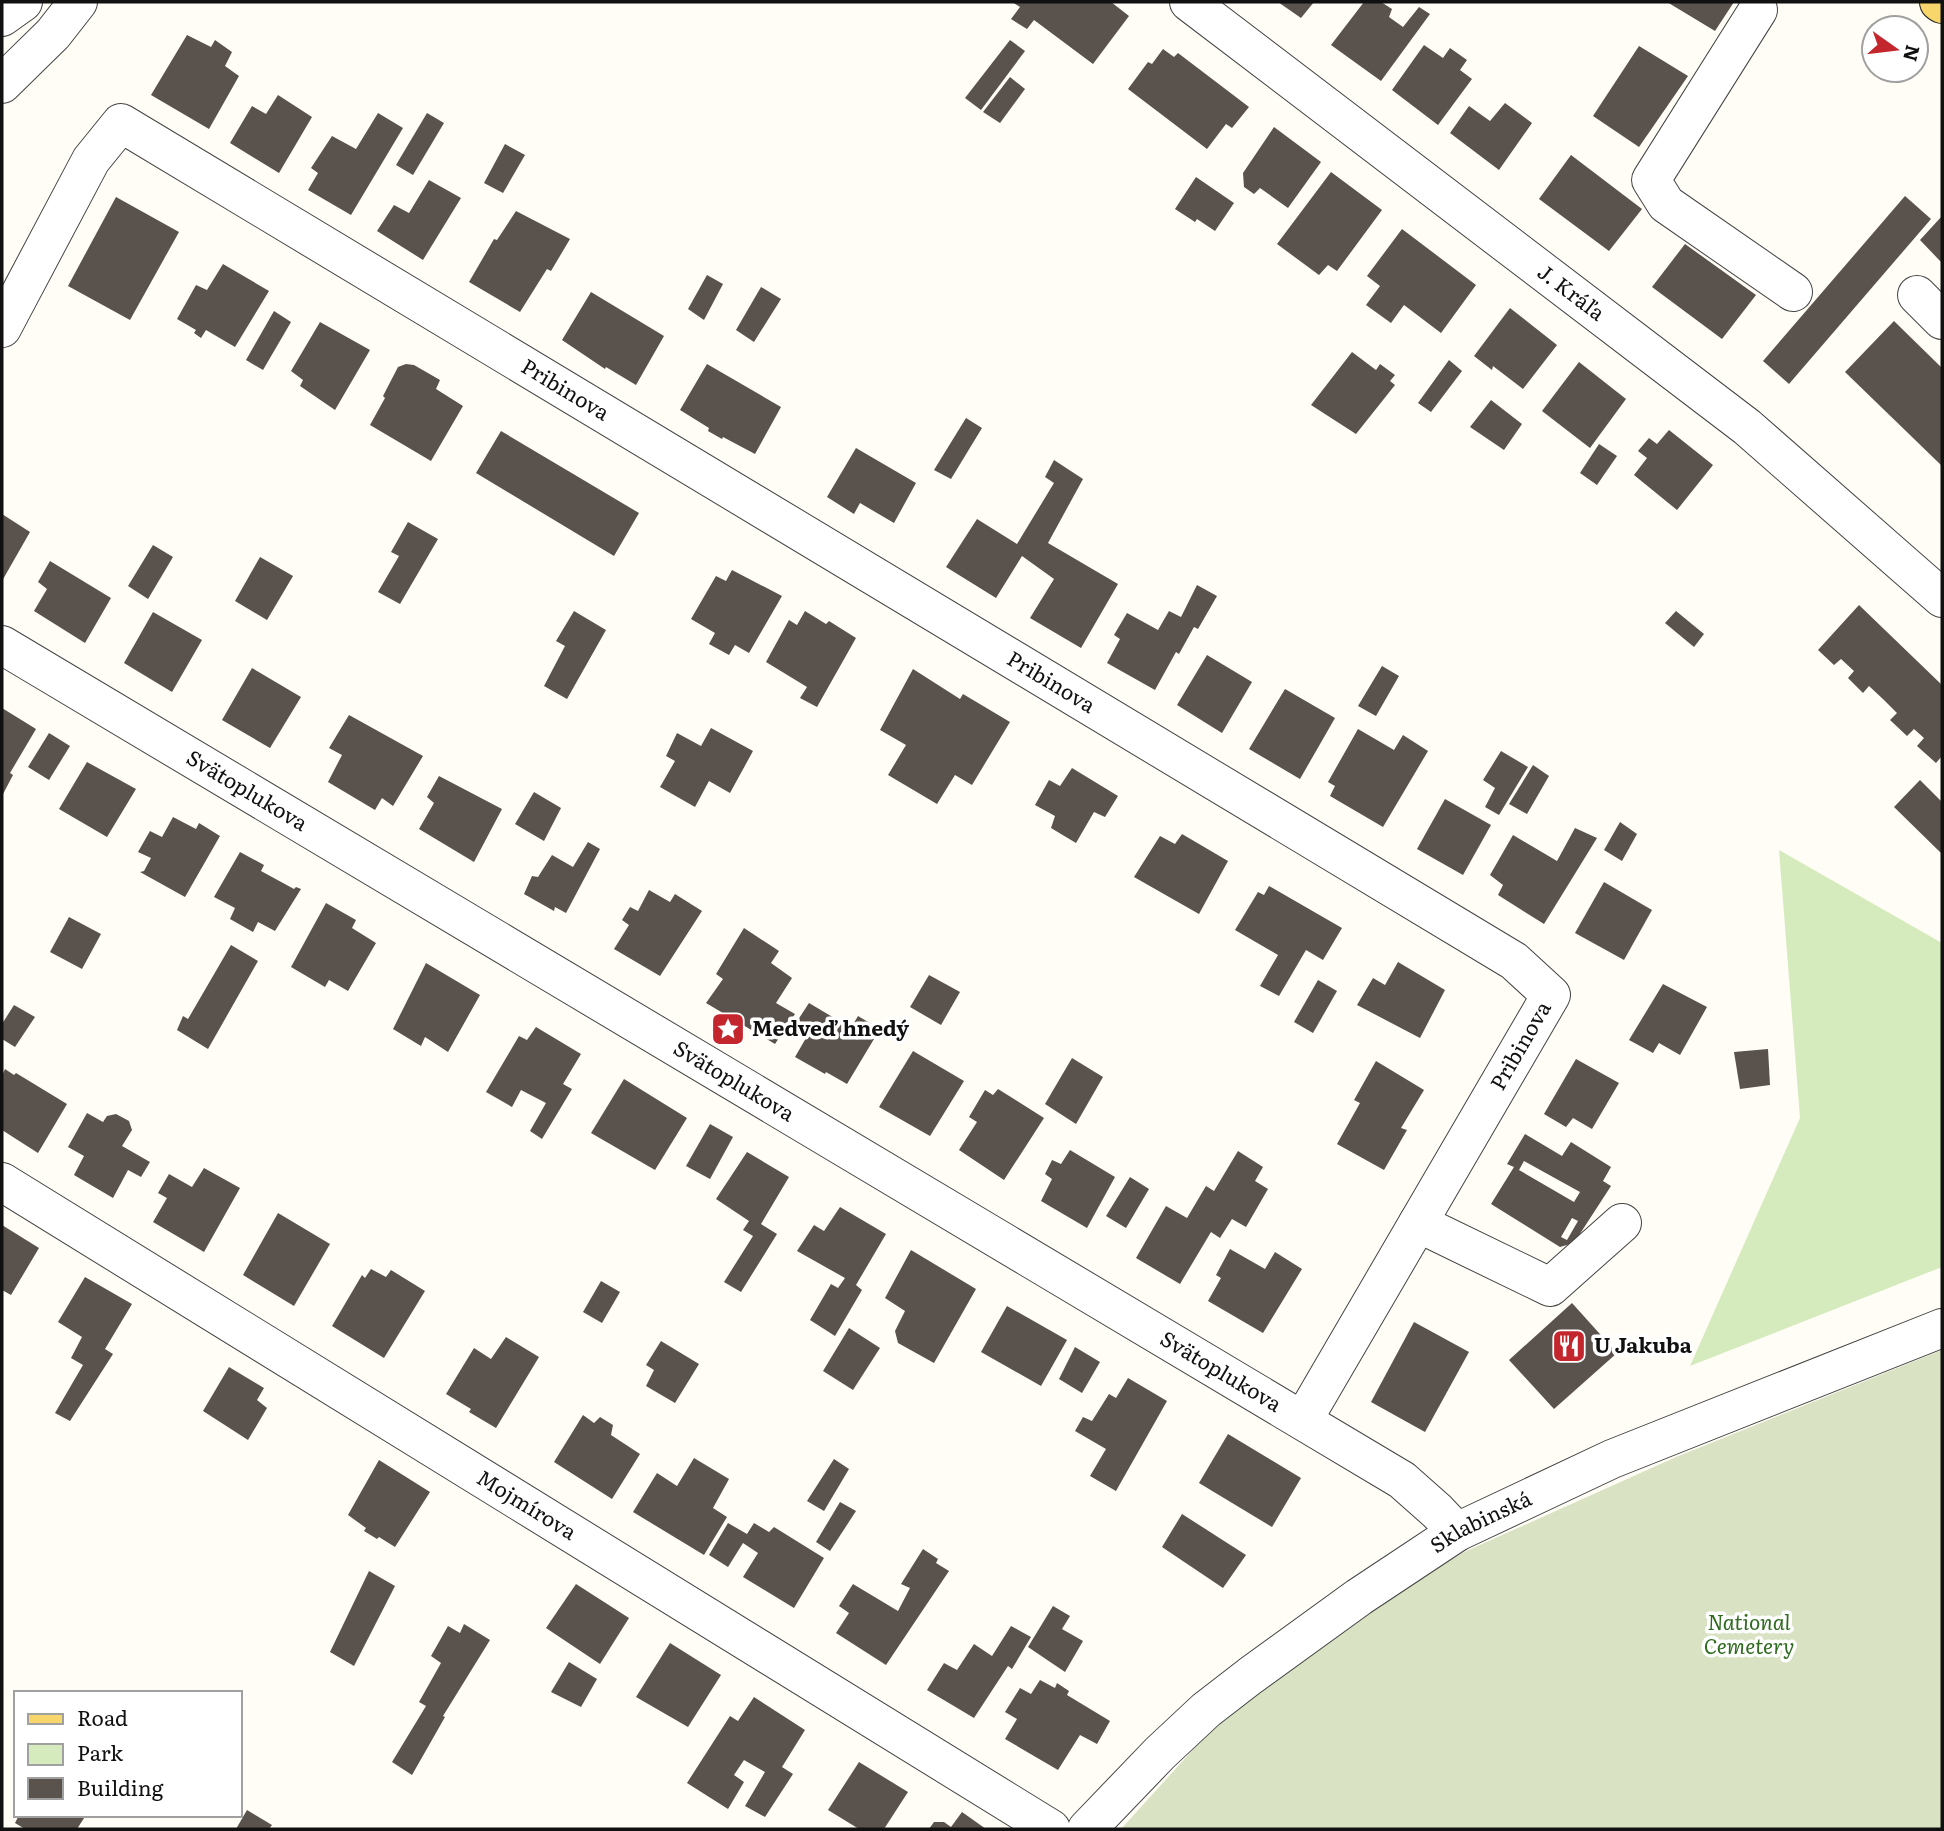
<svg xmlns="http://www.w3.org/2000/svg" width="1944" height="1831" font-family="Literata,serif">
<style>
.green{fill:#d5ebbd}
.cemetery{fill:#d9e3c4}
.building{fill:#5a524d;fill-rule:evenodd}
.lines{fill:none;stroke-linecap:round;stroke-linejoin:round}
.minor-casing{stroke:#444;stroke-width:40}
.major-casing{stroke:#222;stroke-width:40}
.minor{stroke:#fff;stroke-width:38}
.major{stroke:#f9d66b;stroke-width:38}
.labels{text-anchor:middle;stroke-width:7;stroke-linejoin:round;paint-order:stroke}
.street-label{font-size:21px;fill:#111;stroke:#fff}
.poi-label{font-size:21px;font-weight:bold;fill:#111;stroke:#fff;text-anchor:start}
.park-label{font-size:21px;font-style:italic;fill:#2f6b1f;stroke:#fff}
</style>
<rect width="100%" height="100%" fill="#fffdf5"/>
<!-- green -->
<path class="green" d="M1779,850l163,93v324l-252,99 110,-248z"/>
<!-- cemetery -->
<path class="cemetery" d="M1942,1350v479h-821l88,-97 157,-122 96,-57 214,-96z"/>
<!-- building -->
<g class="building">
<path d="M1012,2h99l18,14 -36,48 -59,-44 -7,9 -16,-10 9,-12z"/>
<path d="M1278,2h36l-13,16z"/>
<path d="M1364,2h17l11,7 -3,8 14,10 16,-20 11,7 -49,67 -50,-36z"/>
<path d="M1667,2h67l-19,29z"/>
<path d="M187,35l24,12 4,-7 17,12 -7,14 14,10 -30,53 -58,-34z"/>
<path d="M1010,40l15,11 -44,59 -16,-12z"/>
<path d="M1424,45l19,13 7,-10 17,12 -7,10 12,9 -34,46 -46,-35z"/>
<path d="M1639,46l49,30 -49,71 -46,-31z"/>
<path d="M1163,49l11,8 4,-4 71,54 -17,21 -6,-4 -19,25 -79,-60 20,-27 4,2z"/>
<path d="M1010,77l15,12 -25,34 -17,-11z"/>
<path d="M278,95l34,22 -33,56 -49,-30 22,-37 14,8z"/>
<path d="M1505,103l27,20 -33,47 -49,-37 19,-27 21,15z"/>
<path d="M378,113l25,15 -52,87 -43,-25 10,-17 -7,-5 21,-32 24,13z"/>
<path d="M427,113l17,10 -31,52 -17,-10z"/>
<path d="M1274,127l47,35 -33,46 -28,-20 -6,6 -10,-7 -1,-14z"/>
<path d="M505,144l20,11 -22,38 -19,-10z"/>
<path d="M1571,155l71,54 -33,42 -70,-52z"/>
<path d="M1331,172l51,38 -45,61 -9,-6 -9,10 -42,-31z"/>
<path d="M1196,177l38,26 -19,28 -18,-12 -2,3 -20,-13z"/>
<path d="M429,180l32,18 -38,62 -46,-29 17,-26 15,8z"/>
<path d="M1905,196l26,23 -142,165 -26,-23z"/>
<path d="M116,197l63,35 -49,88 -62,-34z"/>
<path d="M516,211l54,28 -19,32 -4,-2 -27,43 -51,-30 25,-43 3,1z"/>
<path d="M1942,216v47l-22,-23z"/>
<path d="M1402,229l74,56 -35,48 -37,-28 -13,18 -25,-18 14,-19 -13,-10z"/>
<path d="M1685,244l71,51 -34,44 -70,-52z"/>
<path d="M223,264l46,27 -34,56 -29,-17 -5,8 -7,-5 2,-3 -19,-11 19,-34 11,5z"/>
<path d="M707,275l16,9 -19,36 -16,-11z"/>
<path d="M761,287l20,12 -27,43 -18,-12z"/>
<path d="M591,292l73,44 -28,49 -30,-18 -1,2 -43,-29z"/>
<path d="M1510,308l47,37 -34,44 -30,-23 -1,4 -18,-14z"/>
<path d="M274,311l17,11 -28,48 -17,-10z"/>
<path d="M1894,321l48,47v98l-97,-94z"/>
<path d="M320,322l50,28 -35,60 -35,-24 3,-6 -12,-9z"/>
<path d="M1352,352l24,18 4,-6 15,11 -5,6 5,4 -39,49 -45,-29z"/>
<path d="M1449,360l13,11 -31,41 -13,-9z"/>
<path d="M1579,362l47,37 -36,49 -48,-37z"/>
<path d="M406,364l8,1 26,15 -4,9 27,17 -32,55 -61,-36 15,-27 -2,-2 15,-29z"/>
<path d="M707,364l74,43 -26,47 -32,-17 -1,2 -14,-8 1,-3 -29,-18z"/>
<path d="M1491,400l31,24 -18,26 -34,-23z"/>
<path d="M966,418l16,10 -31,51 -17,-9z"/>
<path d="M1669,430l44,35 -36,45 -43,-35 13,-17 -9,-7 11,-13 8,6z"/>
<path d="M501,431l138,82 -25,43 -138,-83z"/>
<path d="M1599,444l18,12 -20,29 -17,-12z"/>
<path d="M856,448l60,35 -22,40 -34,-20 -6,11 -27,-17z"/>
<path d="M1054,460l29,19 -35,64 70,41 -37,64 -51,-30 24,-39 -32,-23 -26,42 -50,-31 31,-48 40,25 37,-61 -9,-6z"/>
<path d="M2,514l28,18 -28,49z"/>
<path d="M408,522l30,17 -38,65 -22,-12 21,-36 -8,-4z"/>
<path d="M153,545l20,12 -25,42 -20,-13z"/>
<path d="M260,557l33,19 -26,44 -32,-19z"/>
<path d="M50,561l61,37 -26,45 -51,-32 13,-22 -9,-7z"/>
<path d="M732,570l50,26 -33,57 -14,-8 -6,10 -20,-11 6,-11 -24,-14 25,-43 10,5z"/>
<path d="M1197,585l20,11 -19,33 -4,-2 -15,27 -3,-2 -21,38 -48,-27 13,-24 -6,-4 13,-22 31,17 11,-19 12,6z"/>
<path d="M1859,605l83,80v71l-6,7 -19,-17 7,-8 -10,-9 -7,7 -17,-16 7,-7 -13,-13 -15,-14 -6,7 -15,-15 6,-7 -13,-12 -7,6 -16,-15z"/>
<path d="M574,611l32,19 -39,69 -23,-13 21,-40 -9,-5z"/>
<path d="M805,611l21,13 3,-3 27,17 -39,69 -17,-9 7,-11 -41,-25 23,-42 8,5z"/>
<path d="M1676,611l28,23 -10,13 -29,-24z"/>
<path d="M153,612l49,28 -30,52 -48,-29z"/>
<path d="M1207,655l45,27 -30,51 -45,-28z"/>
<path d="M1382,666l17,10 -23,40 -18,-10z"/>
<path d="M252,668l49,29 -31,51 -48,-28z"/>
<path d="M913,669l47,30 3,-5 47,28 -38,63 -17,-10 -18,29 -49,-29 18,-30 -26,-15z"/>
<path d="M1285,689l50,29 -35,61 -51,-30z"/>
<path d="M2,708l34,21 -26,44 3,2 -11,21z"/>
<path d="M349,715l74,41 -30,50 -11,-8 -7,12 -47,-28 14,-27 -13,-7z"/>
<path d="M711,728l42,23 -23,42 -21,-12 -14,26 -35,-20 15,-26 -9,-5 11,-23 24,13z"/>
<path d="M1358,729l36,21 9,-15 25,16 -45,76 -53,-31 5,-10 -7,-4z"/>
<path d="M49,733l21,13 -21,34 -21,-13z"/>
<path d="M1501,751l27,16 -29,48 -14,-8 10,-19 -12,-8z"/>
<path d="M87,762l49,27 -29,48 -48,-28z"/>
<path d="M1533,765l16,11 -22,38 -18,-10z"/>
<path d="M1072,768l46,28 -13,21 -11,-5 -18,31 -25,-15 4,-12 -20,-11 14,-25 11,6z"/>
<path d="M439,776l63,33 -28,53 -55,-33 15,-26 -7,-6z"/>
<path d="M1920,780l22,22v52l-48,-47z"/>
<path d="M534,792l27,16 -17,33 -29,-17z"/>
<path d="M1445,799l46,26 -28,50 -46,-26z"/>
<path d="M173,817l23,12 3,-6 21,13 -35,61 -45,-25 4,-1 7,-13 -13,-6 12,-21 12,6z"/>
<path d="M1620,822l17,12 -15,27 -18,-11z"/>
<path d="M1575,828l22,10 -53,86 -46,-29 5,-10 -13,-10 23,-40 44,26z"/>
<path d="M1182,834l46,27 -29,53 -65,-37 26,-41 15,8z"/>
<path d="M588,842l12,7 -34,64 -11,-6 -1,4 -30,-17 8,-18 6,1 14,-22 21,12z"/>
<path d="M240,852l24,13 -3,6 33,18 2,-2 5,2 -26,42 -17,-9 -5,10 -23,-13 5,-11 -21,-11z"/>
<path d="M1604,882l48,28 -28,50 -49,-27z"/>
<path d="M1269,886l73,42 -19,32 -17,-10 -27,46 -19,-10 18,-31 -43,-25 23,-38 6,3z"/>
<path d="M649,890l21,12 5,-8 27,17 -42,65 -46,-27 15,-24 -7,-5 8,-13 8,4z"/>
<path d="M326,903l30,17 -4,8 24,15 -28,48 -19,-11 -4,7 -34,-20z"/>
<path d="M69,917l32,17 -19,35 -32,-17z"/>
<path d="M744,928l35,23 -8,12 21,15 -16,25 19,11 -20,30 -69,-41 17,-24 -7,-5z"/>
<path d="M231,945l27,16 -50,88 -31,-19 6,-14 5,3z"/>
<path d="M1398,962l47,28 -25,48 -63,-33 16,-27 12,7z"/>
<path d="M426,963l54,32 -32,57 -23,-15 -4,9 -28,-17z"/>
<path d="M929,975l31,17 -19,33 -31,-18z"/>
<path d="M1318,980l19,11 -24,42 -19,-11z"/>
<path d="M1663,984l44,23 -27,48 -21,-12 -6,10 -24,-13z"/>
<path d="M809,1003l42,25 7,-12 22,13 -33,55 -21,-12 -1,2 -30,-17 11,-19 -14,-9z"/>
<path d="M14,1005l21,12 -20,30 -13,-8v-15z"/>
<path d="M536,1027l45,27 -18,30 9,5 -30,50 -12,-8 16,-28 -25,-13 -9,17 -26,-15 33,-56 8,4z"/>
<path d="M1768,1049l2,36 -30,4 -6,-37z"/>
<path d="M913,1051l51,30 -34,55 -51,-29z"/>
<path d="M1072,1058l31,19 -27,47 -31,-20z"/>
<path d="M1576,1059l43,24 -27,46 -19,-11 -7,9 -22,-13z"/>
<path d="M1376,1061l48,29 -23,38 6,2 -23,40 -47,-26 23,-41 -6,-3z"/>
<path d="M5,1069l9,6 2,-2 51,31 -29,49 -36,-23v-54z"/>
<path d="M624,1079l63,39 -32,52 -64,-37z"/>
<path d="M998,1089l46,29 -40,62 -45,-30 18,-28 -8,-5 16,-27 8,5z"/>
<path d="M87,1113l16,9 4,-6 9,-2 13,7 3,9 -10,16 28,16 -9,15 -13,-7 -15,28 -39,-23 10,-19 -16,-9z"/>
<path d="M710,1124l23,13 -23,42 -24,-13z"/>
<path d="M1525,1134l37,22 9,-14 40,25 -8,14 8,5 -37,57 -14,4 -69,-43 23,-37 -7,-3zM1524,1161l56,31 -6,10 -55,-32zM1572,1218l6,3 -11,19 -6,-3z"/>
<path d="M1070,1150l45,27 -28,51 -46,-27 11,-22 -7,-5 7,-14 9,4z"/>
<path d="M1238,1151l25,16 -8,14 13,8 -22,38 -14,-8 -12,19 -9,-6 -31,52 -44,-26 30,-52 21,12 19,-32 8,5z"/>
<path d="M747,1152l42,25 -28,47 16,10 -36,58 -17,-10 29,-46 -10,-6 6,-9 -33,-22z"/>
<path d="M204,1168l36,20 -36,64 -51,-30 14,-24 -9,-5 11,-19 23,13z"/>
<path d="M1130,1177l19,12 -23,39 -20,-12z"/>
<path d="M840,1207l46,27 -30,51 6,5 -27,46 -25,-16 21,-36 7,4 7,-10 -48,-27 17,-26 10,6z"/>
<path d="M278,1213l52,31 -36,62 -51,-31z"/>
<path d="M2,1225l37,23 -28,47 -9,-5z"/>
<path d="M1230,1249l35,20 10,-17 27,17 -39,64 -55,-32 13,-23 -5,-3z"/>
<path d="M911,1250l65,39 -42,74 -36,-20 -3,-12 10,-20 -20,-13z"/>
<path d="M371,1269l15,8 5,-7 34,21 -41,67 -52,-32 30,-51 3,3z"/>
<path d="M85,1277l47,27 -27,45 8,5 -43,67 -15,-8 28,-48 -12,-7 11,-21 -24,-15z"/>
<path d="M601,1281l19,11 -18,31 -19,-11z"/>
<path d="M1572,1303l45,50 -63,56 -45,-49z"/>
<path d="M1007,1306l60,34 -26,46 -60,-34z"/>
<path d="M1414,1322l55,30 -44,80 -54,-30z"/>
<path d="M849,1328l31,20 -27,42 -30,-19z"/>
<path d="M506,1337l33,20 -43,71 -27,-16 2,-3 -25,-15 28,-46 17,11z"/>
<path d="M661,1341l38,23 -24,39 -29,-17 8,-16 -8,-5z"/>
<path d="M1075,1347l25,15 -18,31 -23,-14z"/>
<path d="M229,1367l35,21 -7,12 10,8 -19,32 -45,-29z"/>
<path d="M1128,1378l39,23 -51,90 -26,-15 16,-27 -31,-18 8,-14 9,4 17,-27 7,4z"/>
<path d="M583,1415l11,8 6,-6 13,8 -2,10 29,19 -28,45 -58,-37z"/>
<path d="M1228,1434l73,44 -29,49 -73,-44z"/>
<path d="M694,1458l35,21 -16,29 14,9 -23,38 -71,-43 24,-39 20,13z"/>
<path d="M834,1459l15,10 -25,42 -17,-10z"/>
<path d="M379,1460l51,32 -35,55 -16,-10 -2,2 -13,-8 2,-3 -18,-13z"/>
<path d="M840,1502l16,9 -26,40 -14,-9z"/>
<path d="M1182,1514l64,41 -23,33 -61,-41z"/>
<path d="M728,1523l19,11 7,-11 15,9 5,-5 50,31 -30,50 -51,-31 15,-24 -15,-10 -15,24 -19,-12z"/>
<path d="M923,1549l15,10 -2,4 13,8 -63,94 -50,-32 13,-20 -10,-7 14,-22 45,27 12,-23 -9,-4z"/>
<path d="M369,1571l26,15 -41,80 -24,-14z"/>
<path d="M576,1584l53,34 -29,46 -54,-36z"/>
<path d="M1053,1606l17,10 -8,13 21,12 -18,31 -37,-25z"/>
<path d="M464,1624l26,16 -47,76 2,1 -33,58 -20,-13 34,-56 -7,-4 22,-39 -10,-7 17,-30 12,7z"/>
<path d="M1011,1626l20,11 -19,32 -4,-3 -34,52 -47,-28 17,-27 13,7 17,-26 18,12z"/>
<path d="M670,1643l51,32 -33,52 -52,-30z"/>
<path d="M569,1662l28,17 -16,28 -30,-15z"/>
<path d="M1040,1680l15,8 2,-5 12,8 -2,4 43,26 -13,23 -17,-9 -22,35 -53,-31 12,-20 -12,-7 15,-24 11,6z"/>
<path d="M754,1697l51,33 -23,37 11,7 -28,43 -20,-11 20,-34 -21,-12 -10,15 10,7 -16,27 -41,-26 43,-67 8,5z"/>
<path d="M859,1762l49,30 -24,37h-25l-31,-19z"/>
<path d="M247,1810l25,15 -3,4h-33z"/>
<path d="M962,1812l24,17h-57l5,-7h10l7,5z"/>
<path d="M19,1815h67l-9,14h-52l-10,-6z"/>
</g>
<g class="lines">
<!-- minor casing -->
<g class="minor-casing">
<g id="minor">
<path id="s1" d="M1189,2l558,425 195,171"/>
<path d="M1758,10l-107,170 15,24 127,88"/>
<path d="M2,17l21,-15"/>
<path d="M2,84l51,-50 25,-32"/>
<path d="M1917,295l25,25"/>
<path id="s2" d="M2,328l89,-168 30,-37 1393,838 37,34 -248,425"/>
<path id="s3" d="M2,645l1400,835 35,31 20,21"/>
<path id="s4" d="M2,1182l1049,647"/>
<path d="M1418,1223l132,64 72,-64"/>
<path id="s5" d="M1087,1829l73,-76 46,-43 44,-34 109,-79 98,-65 155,-73 330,-131"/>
</g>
</g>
<!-- major casing -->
<g class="major-casing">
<path id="major" d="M1939,2l3,2"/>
</g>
<!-- minor -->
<use href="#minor" class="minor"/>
<!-- major -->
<use href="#major" class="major"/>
</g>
<!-- icons -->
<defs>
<g id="sight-square" transform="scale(1.75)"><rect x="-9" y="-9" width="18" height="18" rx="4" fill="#c4262e" stroke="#fff"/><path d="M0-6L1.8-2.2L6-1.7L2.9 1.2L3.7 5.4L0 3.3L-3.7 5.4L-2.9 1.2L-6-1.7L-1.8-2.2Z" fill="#fff"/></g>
<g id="restaurant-square" transform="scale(1.75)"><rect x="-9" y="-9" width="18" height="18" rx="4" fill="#c4262e" stroke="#fff"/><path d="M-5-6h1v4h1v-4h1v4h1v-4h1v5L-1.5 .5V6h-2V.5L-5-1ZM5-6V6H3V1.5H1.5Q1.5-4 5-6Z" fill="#fff"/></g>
</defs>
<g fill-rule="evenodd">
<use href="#sight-square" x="728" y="1029"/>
<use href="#restaurant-square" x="1569" y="1346"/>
</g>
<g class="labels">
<!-- street labels -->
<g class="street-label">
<text dy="7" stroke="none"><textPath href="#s1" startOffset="480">J. Kráľa</textPath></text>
<text dy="7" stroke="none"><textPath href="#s2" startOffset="756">Pribinova</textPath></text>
<text dy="7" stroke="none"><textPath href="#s2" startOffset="1323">Pribinova</textPath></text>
<text dy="7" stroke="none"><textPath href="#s3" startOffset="285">Svätoplukova</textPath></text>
<text transform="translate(1521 1046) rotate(-60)" y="7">Pribinova</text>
<text dy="7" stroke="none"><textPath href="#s3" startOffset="852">Svätoplukova</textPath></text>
<text dy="7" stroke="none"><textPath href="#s3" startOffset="1419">Svätoplukova</textPath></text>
<text dy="7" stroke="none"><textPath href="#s4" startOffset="616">Mojmírova</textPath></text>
<text dy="7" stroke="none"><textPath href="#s5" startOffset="502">Sklabinská</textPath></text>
</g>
<!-- poi labels -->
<g class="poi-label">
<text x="752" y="1036">Medveď hnedý</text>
<text x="1594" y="1353">U Jakuba</text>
</g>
<!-- park labels -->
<g class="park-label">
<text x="1749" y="1630">National<tspan x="1749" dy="24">Cemetery</tspan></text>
</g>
</g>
<!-- border -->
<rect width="1944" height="1831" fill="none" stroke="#111111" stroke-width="7"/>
<!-- legend -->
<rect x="14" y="1691" width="228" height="126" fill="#ffffff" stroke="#a0a0a0" stroke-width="2"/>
<rect x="28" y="1714" width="35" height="10" fill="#f9d66b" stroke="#a0a0a0" stroke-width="2"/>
<text x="77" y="1726" font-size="21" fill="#111111">Road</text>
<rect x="28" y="1744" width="35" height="21" fill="#d5ebbd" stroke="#a0a0a0" stroke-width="2"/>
<text x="77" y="1761" font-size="21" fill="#111111">Park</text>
<rect x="28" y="1778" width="35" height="21" fill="#5a524d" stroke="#a0a0a0" stroke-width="2"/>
<text x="77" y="1796" font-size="21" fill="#111111">Building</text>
<!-- north arrow -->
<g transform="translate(1895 49) rotate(104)"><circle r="33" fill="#ffffff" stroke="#a0a0a0" stroke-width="2"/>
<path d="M0-5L12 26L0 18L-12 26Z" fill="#c4262e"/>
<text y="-10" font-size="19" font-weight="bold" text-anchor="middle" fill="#111111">N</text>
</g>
</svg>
